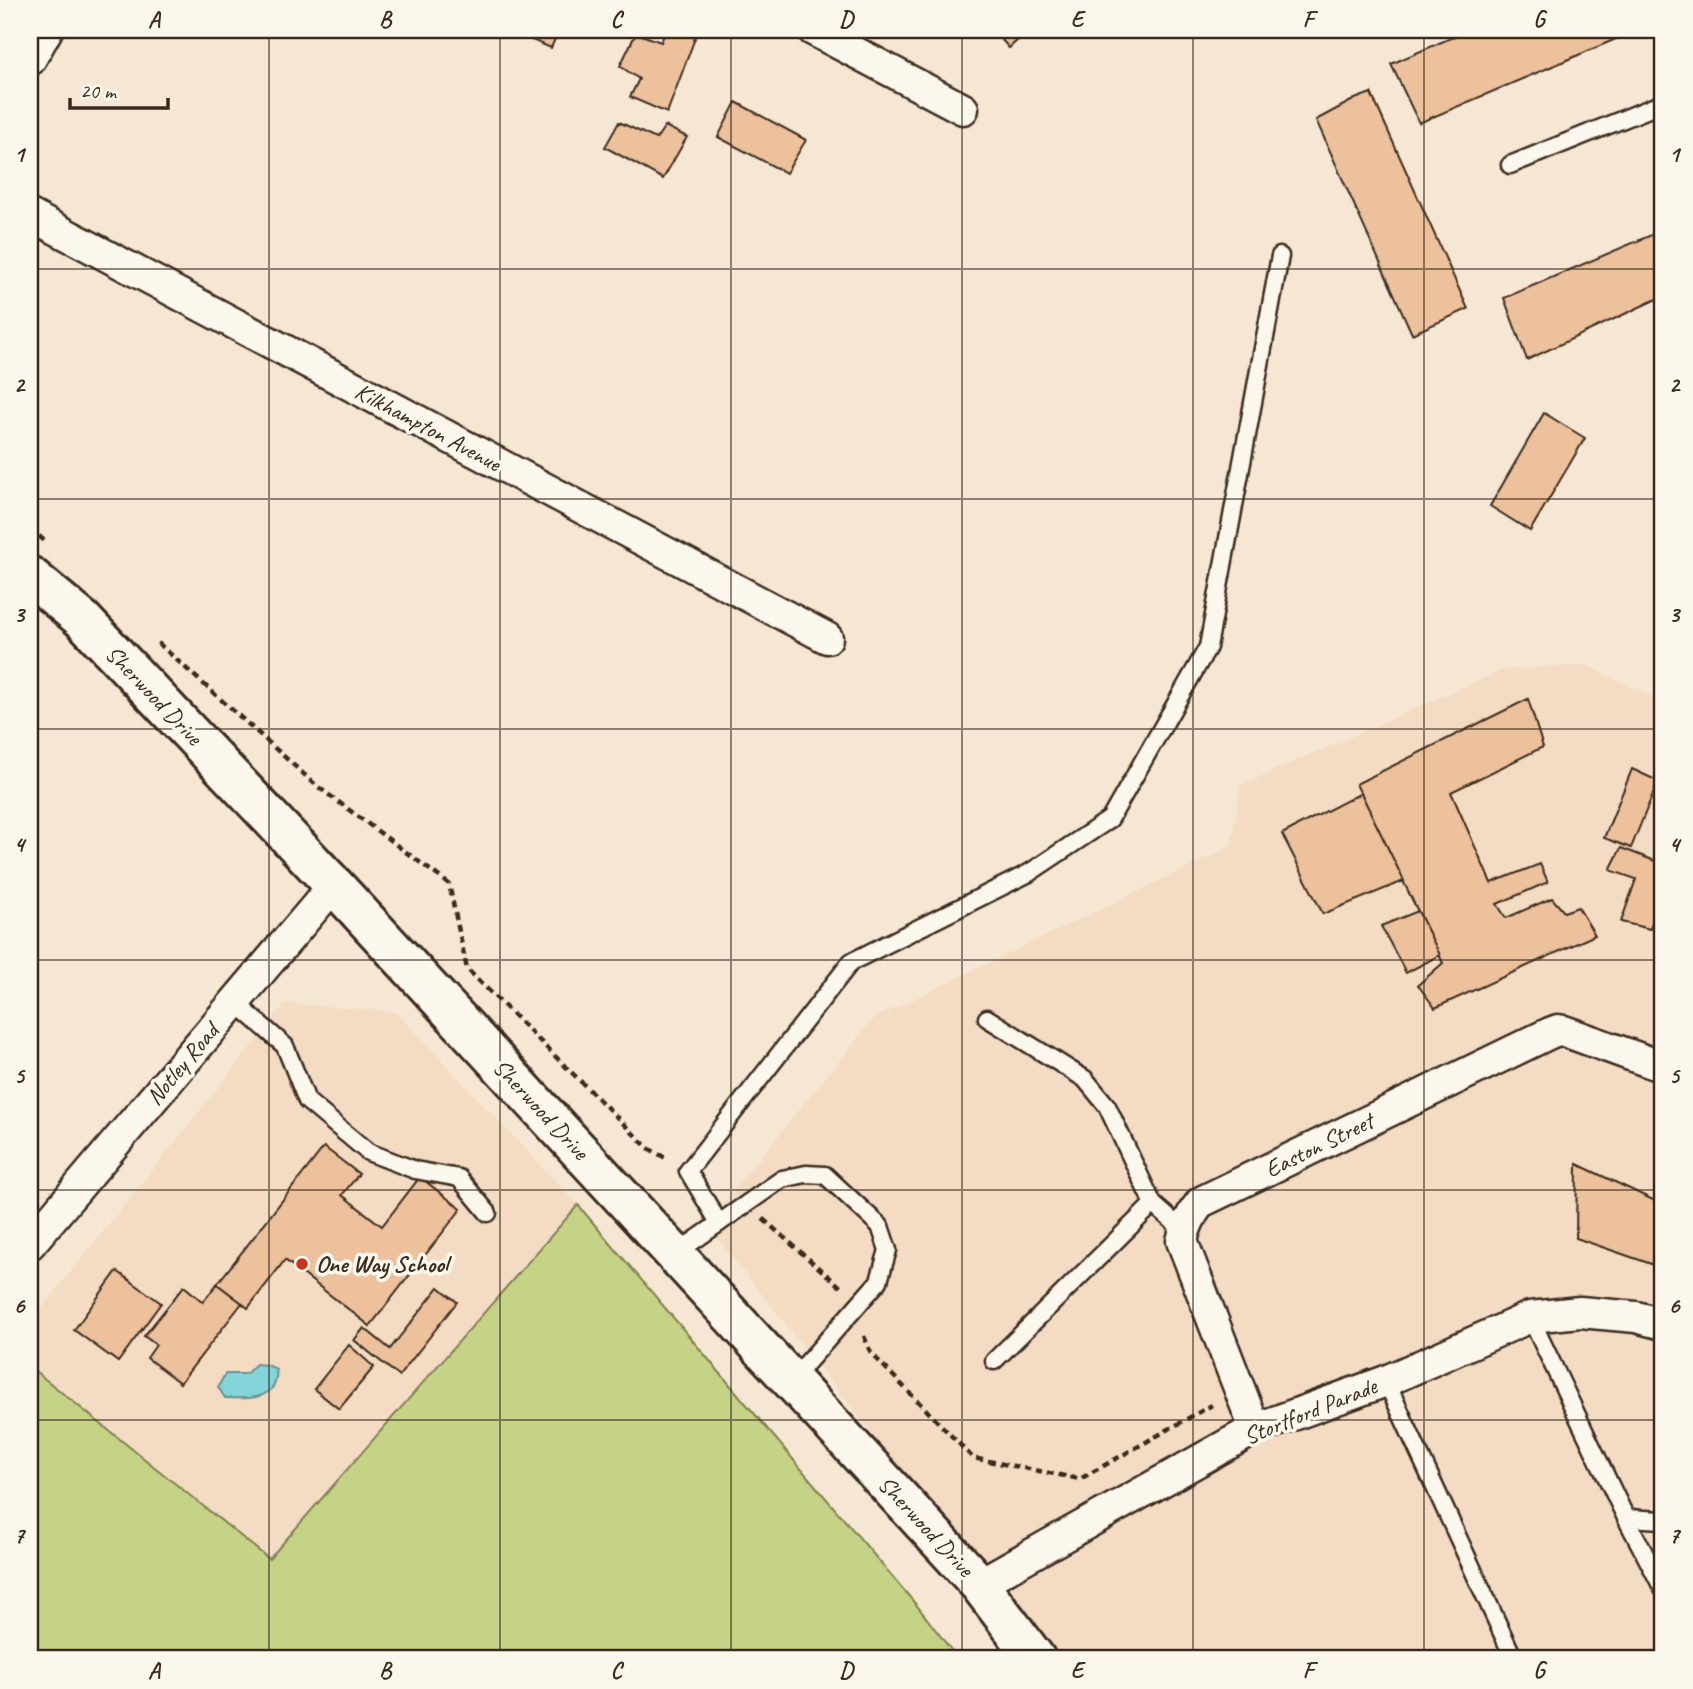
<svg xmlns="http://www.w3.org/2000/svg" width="1693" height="1689" font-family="Caveat,sans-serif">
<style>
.built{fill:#f3dcc3}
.green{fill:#c5d387;stroke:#807e52;stroke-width:2}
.water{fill:#83d5da;stroke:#66918f;stroke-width:2}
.building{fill:#ecc19c;stroke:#3b2a1e;stroke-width:2}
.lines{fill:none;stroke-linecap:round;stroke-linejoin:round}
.service-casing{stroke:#3b2a1e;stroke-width:21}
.minor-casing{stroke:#3b2a1e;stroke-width:35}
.tertiary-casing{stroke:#3b2a1e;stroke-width:44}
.path{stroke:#3b2a1e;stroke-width:4.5;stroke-dasharray:7 5;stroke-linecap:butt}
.service{stroke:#fbf7ec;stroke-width:16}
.minor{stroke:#fbf7ec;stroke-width:30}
.tertiary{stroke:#fbf7ec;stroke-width:38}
.grid{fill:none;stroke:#3b2a1e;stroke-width:2;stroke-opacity:0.55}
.poi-dot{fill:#c8321e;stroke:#fbf7ec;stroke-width:2.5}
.labels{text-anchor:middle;stroke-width:7;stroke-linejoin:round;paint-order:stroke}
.street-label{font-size:24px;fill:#3b2a1e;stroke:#fbf7ec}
.poi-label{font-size:24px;font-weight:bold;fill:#3b2a1e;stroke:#fbf7ec;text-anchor:start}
.neatline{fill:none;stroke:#3b2a1e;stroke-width:2.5}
.grid-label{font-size:23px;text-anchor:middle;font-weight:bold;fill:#3b2a1e}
</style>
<rect width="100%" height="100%" fill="#f6e7d4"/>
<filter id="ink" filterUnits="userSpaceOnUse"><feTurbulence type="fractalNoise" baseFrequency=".0143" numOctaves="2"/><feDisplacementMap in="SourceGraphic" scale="14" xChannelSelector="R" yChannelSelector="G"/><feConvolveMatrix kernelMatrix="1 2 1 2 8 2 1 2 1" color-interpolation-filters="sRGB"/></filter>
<g filter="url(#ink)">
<!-- built -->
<g class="built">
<path d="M1586,665l77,37v957h-612l-345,-435 168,-206 356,-171 11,-62 261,-115z"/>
<path d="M286,1003l110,9 182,193 -309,355 -239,-193v-44z"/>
</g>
<!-- green -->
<path class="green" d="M578,1205l340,402 40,52h-928v-292l239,192z"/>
<!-- water -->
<path class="water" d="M256,1364l11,1 9,4c4,32 -29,30 -51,29l-7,-11 7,-13h21z"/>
<!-- building -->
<g class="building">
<path d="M508,30h51l-8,18z"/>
<path d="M666,30h15l14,8 -28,75 -37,-16 9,-18 -19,-13 16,-33 25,9z"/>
<path d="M993,30h36l-20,18z"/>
<path d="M1469,30h168l-218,93 -28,-59z"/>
<path d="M1371,93l97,216 -56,25 -96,-214 39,-21z"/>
<path d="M736,102l70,38 -20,33 -68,-36z"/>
<path d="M619,122l37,17 9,-13 22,11 -24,42 -58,-32z"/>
<path d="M1663,230v66l-136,64 -23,-62z"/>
<path d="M1544,413l41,25 -55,93 -40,-25z"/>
<path d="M1528,699l15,48 -92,45 40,91 49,-19 8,18 -51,22 9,14 46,-20 12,14 14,-5 17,28 -160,73 -17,-23 25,-22 -87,-179z"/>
<path d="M1632,769l26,12 -27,67 -27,-10z"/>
<path d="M1361,793l43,88 -81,33 -41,-80z"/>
<path d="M1621,848l42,16v27l-13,38 -29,-7 15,-43 -26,-9z"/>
<path d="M1418,911l22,44 -34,18 -25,-47z"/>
<path d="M324,1147l35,27 -17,21 40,31 38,-49 41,32 -91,117 -85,-66 -37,48 -31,-24z"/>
<path d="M1577,1164l76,36 10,2v66l-87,-30z"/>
<path d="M117,1271l44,32 -43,59 -44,-32z"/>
<path d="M217,1284l25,19 -62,80 -33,-25 9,-13 -12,-9 40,-50 19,16z"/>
<path d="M439,1287l18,15 -58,74 -45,-36 10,-12 26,21z"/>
<path d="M349,1345l25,22 -35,42 -25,-20z"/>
</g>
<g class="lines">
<!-- service casing -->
<g class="service-casing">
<g id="service">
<path d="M1510,165l153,-62"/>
<path d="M235,1002l50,44 22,55 61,51 47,18 44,8 29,35"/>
<path d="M987,1018l98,61 22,27 46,98 31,27"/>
<path d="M719,1223l-31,-52 163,-209 178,-89 81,-54 98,-172 72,-391"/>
<path d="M675,1254l107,-75 24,-5 19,1 55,51 8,24 -9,31 -88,100"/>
<path d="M1530,1317l96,201 37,71"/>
<path d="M994,1361l159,-157"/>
<path d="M1386,1381l128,278"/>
<path d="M1626,1518l37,2"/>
</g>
</g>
<!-- minor casing -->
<g class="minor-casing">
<g id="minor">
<path d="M813,30l150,79"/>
<path d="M30,60l17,-30"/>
<path d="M30,215l797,423"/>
<path d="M30,1244l304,-359"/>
<path d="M1255,1429l-73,-188c3,-15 9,-27 19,-39l349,-169 8,-3 6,1 99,36"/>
<path d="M979,1584l276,-155 131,-48 144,-64 50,-5 56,5 27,7"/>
</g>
</g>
<!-- tertiary casing -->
<g class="tertiary-casing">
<path id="tertiary" d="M30,576l53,44 251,265 645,699 57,75"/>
</g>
<!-- path -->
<g class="path">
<path d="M30,528l18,16"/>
<path d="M158,643l159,143 132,98 18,85 181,179 21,12"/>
<path d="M763,1219l80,70"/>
<path d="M864,1336l7,17 102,105 107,21 132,-74"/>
</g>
<!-- service -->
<use href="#service" class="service"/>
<!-- minor -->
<use href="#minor" class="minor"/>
<!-- tertiary -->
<use href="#tertiary" class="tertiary"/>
</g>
</g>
<!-- grid -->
<path class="grid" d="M269,30v1629M500,30v1629M731,30v1629M962,30v1629M1193,30v1629M1424,30v1629M30,269h1633M30,499h1633M30,729h1633M30,960h1633M30,1190h1633M30,1420h1633"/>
<!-- markers -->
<circle class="poi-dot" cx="302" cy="1264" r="7"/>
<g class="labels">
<!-- street labels -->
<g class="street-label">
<text transform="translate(428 427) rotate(28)" y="8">Kilkhampton Avenue</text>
<text transform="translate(154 695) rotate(46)" y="8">Sherwood Drive</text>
<text transform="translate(182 1064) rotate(-50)" y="8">Notley Road</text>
<text transform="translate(541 1109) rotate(47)" y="8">Sherwood Drive</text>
<text transform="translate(1319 1145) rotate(-26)" y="8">Easton Street</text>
<text transform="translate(1310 1411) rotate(-22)" y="8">Stortford Parade</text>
<text transform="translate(926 1526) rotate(47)" y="8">Sherwood Drive</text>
</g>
<!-- poi labels -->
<g class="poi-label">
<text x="316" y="1272">One Way School</text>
</g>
</g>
<!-- margin -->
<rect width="1693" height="1689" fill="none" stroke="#fbf7ec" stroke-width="77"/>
<!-- scale -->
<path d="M70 98v10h98v-10" fill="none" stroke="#3b2a1e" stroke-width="3.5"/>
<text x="80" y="98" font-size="21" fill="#3b2a1e" stroke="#fbf7ec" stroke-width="5" paint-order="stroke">20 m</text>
<rect x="38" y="38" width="1616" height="1612" class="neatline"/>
<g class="grid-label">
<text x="154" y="27">A</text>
<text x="385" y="27">B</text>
<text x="616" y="27">C</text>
<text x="846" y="27">D</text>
<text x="1077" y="27">E</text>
<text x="1308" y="27">F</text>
<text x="1539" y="27">G</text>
<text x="19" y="162">1</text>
<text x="1674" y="162">1</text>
<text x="19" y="392">2</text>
<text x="1674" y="392">2</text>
<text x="19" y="622">3</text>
<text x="1674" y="622">3</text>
<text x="19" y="852">4</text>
<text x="1674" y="852">4</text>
<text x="19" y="1083">5</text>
<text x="1674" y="1083">5</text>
<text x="19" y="1313">6</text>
<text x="1674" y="1313">6</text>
<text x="19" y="1543">7</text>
<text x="1674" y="1543">7</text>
<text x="154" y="1678">A</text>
<text x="385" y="1678">B</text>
<text x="616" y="1678">C</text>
<text x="846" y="1678">D</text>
<text x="1077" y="1678">E</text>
<text x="1308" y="1678">F</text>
<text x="1539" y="1678">G</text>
</g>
</svg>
